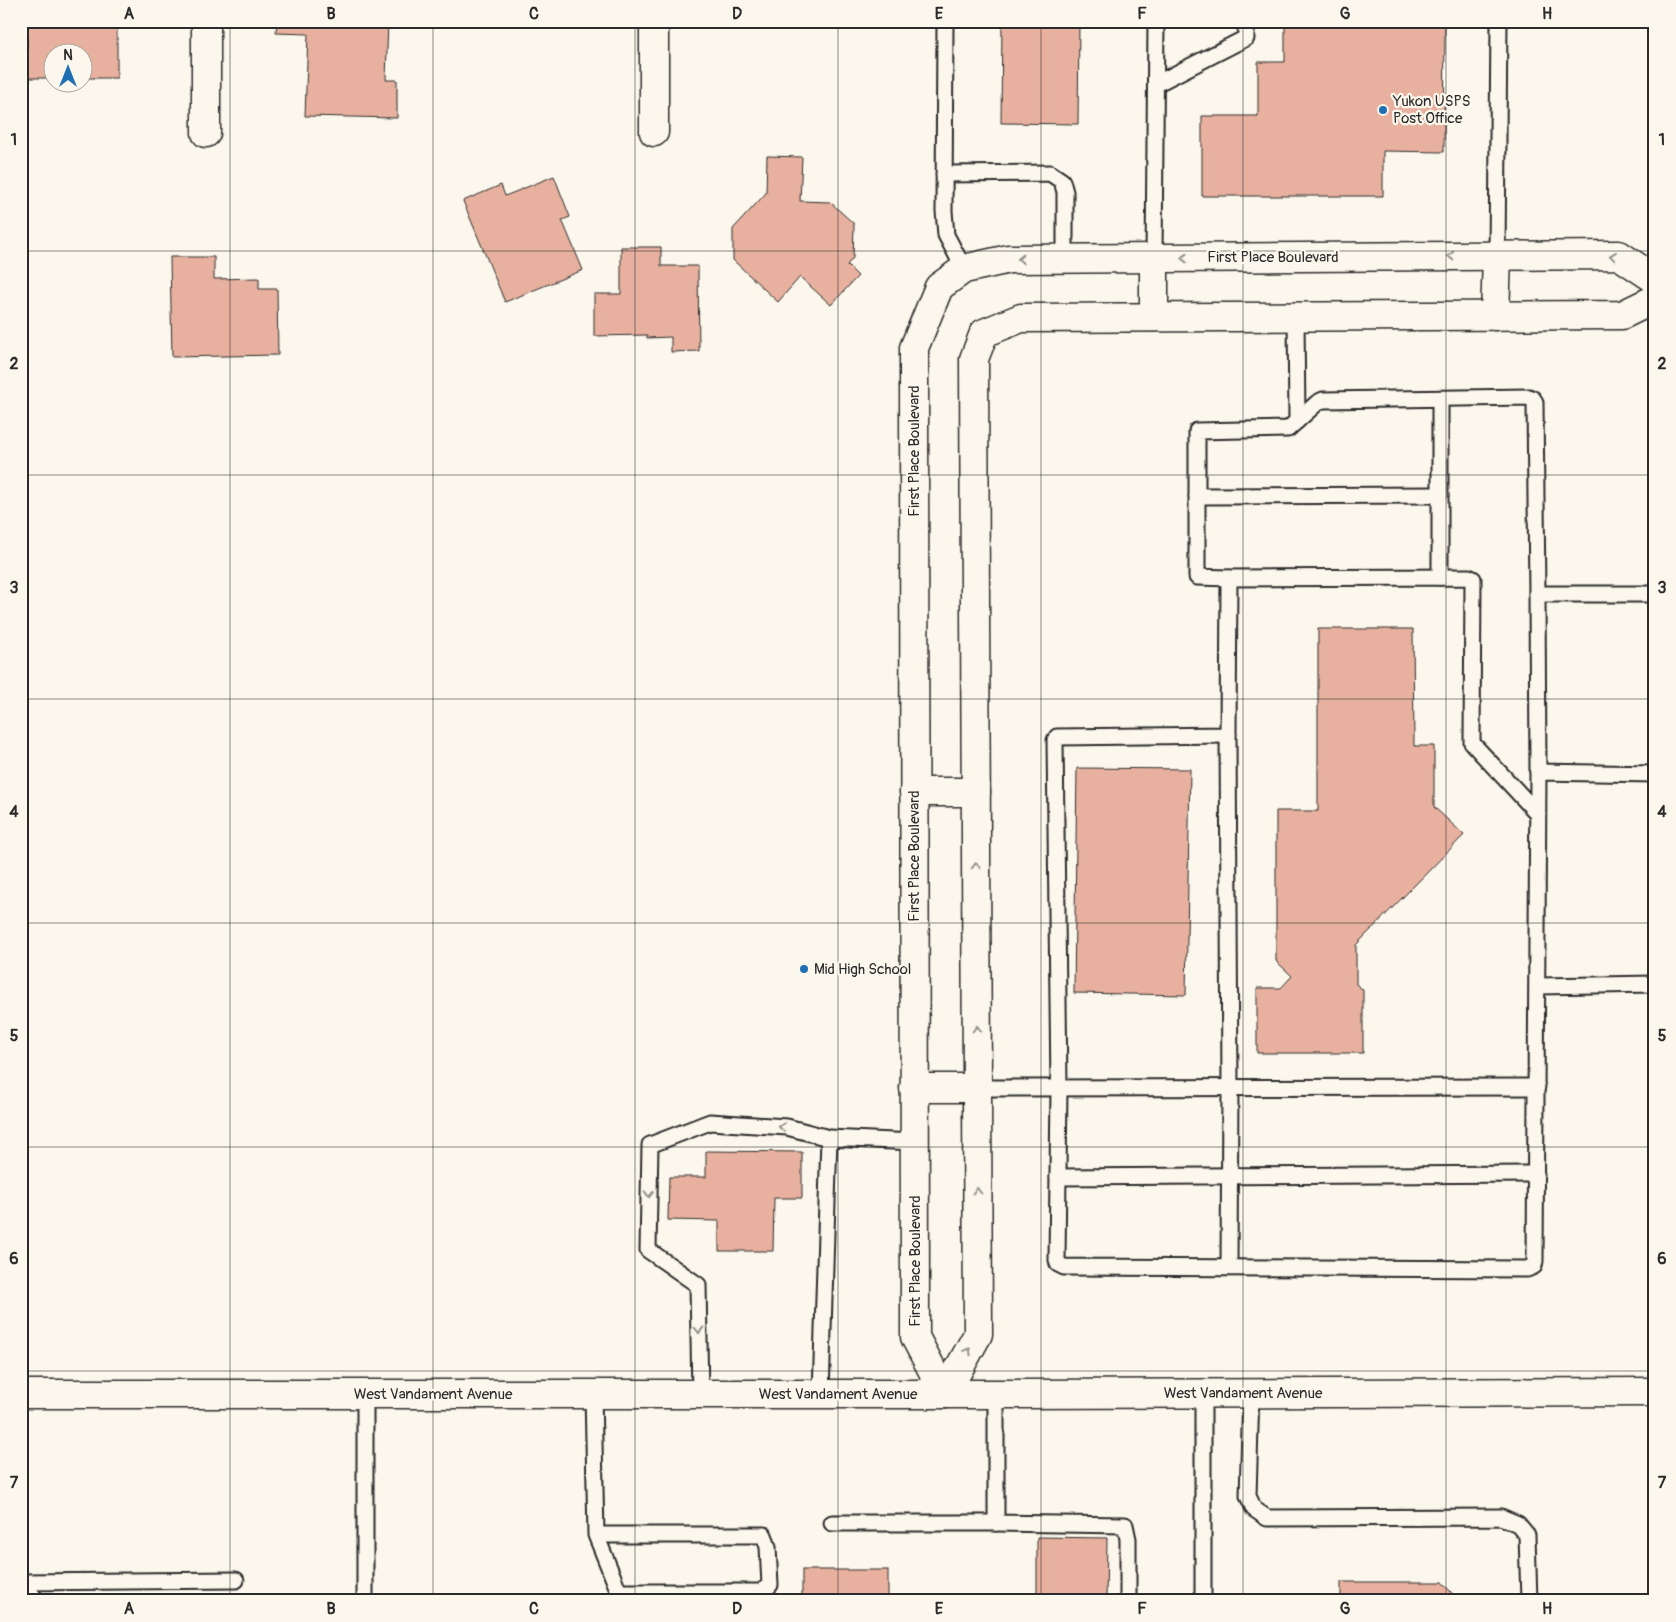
<svg xmlns="http://www.w3.org/2000/svg" width="1676" height="1622" font-family="Pangolin,sans-serif">
<style>
.building{fill:#e8b19f;stroke:#2b2b2b}
.lines{fill:none;stroke-linecap:round;stroke-linejoin:round}
.lane-casing{stroke:#2b2b2b;stroke-width:19}
.street-casing{stroke:#2b2b2b;stroke-width:31}
.secondary-casing{stroke:#2b2b2b;stroke-width:31}
.lane{stroke:#fbf7ec;stroke-width:15}
.street{stroke:#fbf7ec;stroke-width:28}
.secondary{stroke:#fbf7ec;stroke-width:28}
.oneway{stroke:#93918c}
.grid{fill:none;stroke:#2b2b2b;stroke-width:1;stroke-opacity:0.55}
.poi-dot{fill:#1f6fb2;stroke:#fbf7ec;stroke-width:2}
.labels{text-anchor:middle;stroke-width:4.5;stroke-linejoin:round;paint-order:stroke}
.poi-label{font-size:15px;fill:#2b2b2b;stroke:#fbf7ec;text-anchor:start}
.street-label{font-size:15px;fill:#2b2b2b;stroke:#fbf7ec}
.neatline{fill:none;stroke:#2b2b2b;stroke-width:2}
.grid-label{font-size:16px;text-anchor:middle;font-weight:bold;fill:#2b2b2b}
</style>
<rect width="100%" height="100%" fill="#fbf7ec"/>
<filter id="ink" filterUnits="userSpaceOnUse"><feTurbulence type="fractalNoise" baseFrequency=".02" numOctaves="2"/><feDisplacementMap in="SourceGraphic" scale="10" xChannelSelector="R" yChannelSelector="G"/><feConvolveMatrix kernelMatrix="1 2 1 2 8 2 1 2 1" color-interpolation-filters="sRGB"/></filter>
<g filter="url(#ink)">
<!-- building -->
<g class="building">
<path d="M27,21h90v57h-35v-26h-30v26h-25z"/>
<path d="M277,21h111l-2,59h11v38l-92,-2 3,-82 -32,-1z"/>
<path d="M1002,21h77l-1,103 -77,-1z"/>
<path d="M1285,21h160l-1,131 -61,-1v45h-181v-80h56v-54h27z"/>
<path d="M767,156l35,1 -2,44 30,1 24,22 -1,34 -6,7 11,11 -27,29 -31,-28 -22,25 -45,-42v-31l33,-36z"/>
<path d="M554,176l16,41 -8,3 21,50 -78,32 -42,-101 38,-16 4,11z"/>
<path d="M621,247h40v19h37l1,85 -28,1v-15l-24,1v-3l-53,1v-42h27z"/>
<path d="M170,257h44v22l45,-1v11h18l1,66 -106,2z"/>
<path d="M1318,629h95l1,117h20v61l30,28 -108,110v39l7,6v63h-106v-65h24l11,-12 -16,-15v-150h42z"/>
<path d="M1077,768l113,1 -4,226 -112,-2z"/>
<path d="M706,1151l96,1v46h-28l-1,53h-54v-30l-51,-1 1,-43h37z"/>
<path d="M1037,1537l70,1 -1,63h-69z"/>
<rect x="802" y="1570" width="86" height="31"/>
<path d="M1341,1582h101l17,19h-118z"/>
</g>
<g class="lines">
<!-- lane casing -->
<g class="lane-casing">
<g id="lane">
<path d="M945,21l-1,190 2,24 18,34"/>
<path d="M1156,84l90,-46v-17"/>
<path d="M944,174l106,-1 12,8 3,11v67"/>
<path d="M1497,256l2,-235"/>
<path d="M1154,258l2,-237"/>
<path d="M1296,317l1,104"/>
<path d="M1197,496l243,-1"/>
<path d="M1440,577v-178"/>
<path d="M1229,578l-32,-1v-146l91,-2 29,-26 6,-3 206,-3 4,2 2,3 2,192h118"/>
<path d="M1537,594l1,178"/>
<path d="M1228,735l2,353 -1,179"/>
<path d="M1538,814l-66,-71 1,-164 -4,-2 -240,1 -1,157 -171,2 -2,3 4,348 -2,172 1,4 6,3 463,2 7,-3 1,-5c2,-163 3,-326 3,-489l117,2"/>
<path d="M1538,986l117,-2"/>
<path d="M977,1088l560,-1"/>
<path d="M1058,1177l478,-3"/>
<path d="M1203,1393v208"/>
<path d="M1251,1393l-3,103 6,13 13,9 234,-1 17,7 9,11 2,66"/>
<path d="M365,1394v207"/>
<path d="M593,1394l3,141h168l4,12 2,38 -9,7h-142l-23,-57"/>
<path d="M700,1394l-2,-109 -50,-35 2,-105 60,-23 77,5 42,11"/>
<path d="M821,1394l8,-256 85,4"/>
<path d="M996,1394v129l129,2 3,14v62"/>
<path d="M832,1523h164"/>
<path d="M21,1581l16,20"/>
<path d="M22,1582l214,-2"/>
</g>
</g>
<!-- street casing -->
<g class="street-casing">
<g id="street">
<path d="M206,21v112"/>
<path d="M654,132v-111"/>
<path d="M1154,258v59"/>
<path d="M1495,316l2,-60"/>
<path d="M914,792h62"/>
<path d="M914,1088h63"/>
<path d="M945,1394l-30,-57 -1,-989 25,-61 25,-18 45,-10 610,-4 36,24"/>
<path d="M945,1394l33,-60 -4,-975 10,-26 37,-15 601,-3 33,-16"/>
</g>
</g>
<!-- secondary casing -->
<g class="secondary-casing">
<path id="secondary" d="M21,1394h975l659,-2"/>
</g>
<!-- lane -->
<use href="#lane" class="lane"/>
<!-- street -->
<use href="#street" class="street"/>
<!-- secondary -->
<use href="#secondary" class="secondary"/>
</g>
<!-- one-way arrows -->
<defs><path id="oneway-chevron" d="M-2-3.5L2.5 0L-2 3.5" fill="none" stroke-width="1.6" stroke-linecap="round" stroke-linejoin="round" transform="scale(1.25)"/></defs>
<g class="oneway">
<use href="#oneway-chevron" transform="translate(1451 256) rotate(180)"/>
<use href="#oneway-chevron" transform="translate(1613 256) rotate(-174)"/>
<use href="#oneway-chevron" transform="translate(1184 258) rotate(180)"/>
<use href="#oneway-chevron" transform="translate(1021 259) rotate(179)"/>
<use href="#oneway-chevron" transform="translate(976 866) rotate(-90)"/>
<use href="#oneway-chevron" transform="translate(977 1029) rotate(-90)"/>
<use href="#oneway-chevron" transform="translate(782 1127) rotate(-174)"/>
<use href="#oneway-chevron" transform="translate(977 1191) rotate(-90)"/>
<use href="#oneway-chevron" transform="translate(649 1194) rotate(91)"/>
<use href="#oneway-chevron" transform="translate(699 1330) rotate(89)"/>
<use href="#oneway-chevron" transform="translate(968 1351) rotate(-61)"/>
</g>
</g>
<!-- grid -->
<path class="grid" d="M230,21v1580M433,21v1580M635,21v1580M838,21v1580M1041,21v1580M1243,21v1580M1446,21v1580M21,251h1634M21,475h1634M21,699h1634M21,923h1634M21,1147h1634M21,1371h1634"/>
<!-- markers -->
<g class="poi-dot">
<circle cx="1383" cy="110" r="5"/>
<circle cx="804" cy="969" r="5"/>
</g>
<g class="labels">
<!-- poi labels -->
<g class="poi-label">
<text x="1393" y="106">Yukon USPS<tspan x="1393" dy="17">Post Office</tspan></text>
<text x="814" y="974">Mid High School</text>
</g>
<!-- street labels -->
<g class="street-label">
<text x="1273" y="262">First Place Boulevard</text>
<text transform="translate(914 451) rotate(-90)" y="5">First Place Boulevard</text>
<text transform="translate(914 856) rotate(-90)" y="5">First Place Boulevard</text>
<text transform="translate(915 1261) rotate(-90)" y="5">First Place Boulevard</text>
<text x="1243" y="1398">West Vandament Avenue</text>
<text x="433" y="1399">West Vandament Avenue</text>
<text x="838" y="1399">West Vandament Avenue</text>
</g>
</g>
<!-- margin -->
<rect width="1676" height="1622" fill="none" stroke="#fbf7ec" stroke-width="55"/>
<!-- north arrow -->
<g transform="translate(68 68)"><circle r="24" fill="#fbf7ec" stroke="#a8a59f"/>
<path d="M0-4L9 19L0 12L-9 19Z" fill="#1f6fb2"/>
<text y="-8" font-size="14" font-weight="bold" text-anchor="middle" fill="#2b2b2b">N</text>
</g>
<rect x="28" y="28" width="1620" height="1566" class="neatline"/>
<g class="grid-label">
<text x="129" y="19">A</text>
<text x="331" y="19">B</text>
<text x="534" y="19">C</text>
<text x="737" y="19">D</text>
<text x="939" y="19">E</text>
<text x="1142" y="19">F</text>
<text x="1345" y="19">G</text>
<text x="1547" y="19">H</text>
<text x="14" y="145">1</text>
<text x="1662" y="145">1</text>
<text x="14" y="369">2</text>
<text x="1662" y="369">2</text>
<text x="14" y="593">3</text>
<text x="1662" y="593">3</text>
<text x="14" y="817">4</text>
<text x="1662" y="817">4</text>
<text x="14" y="1041">5</text>
<text x="1662" y="1041">5</text>
<text x="14" y="1264">6</text>
<text x="1662" y="1264">6</text>
<text x="14" y="1488">7</text>
<text x="1662" y="1488">7</text>
<text x="129" y="1614">A</text>
<text x="331" y="1614">B</text>
<text x="534" y="1614">C</text>
<text x="737" y="1614">D</text>
<text x="939" y="1614">E</text>
<text x="1142" y="1614">F</text>
<text x="1345" y="1614">G</text>
<text x="1547" y="1614">H</text>
</g>
</svg>
